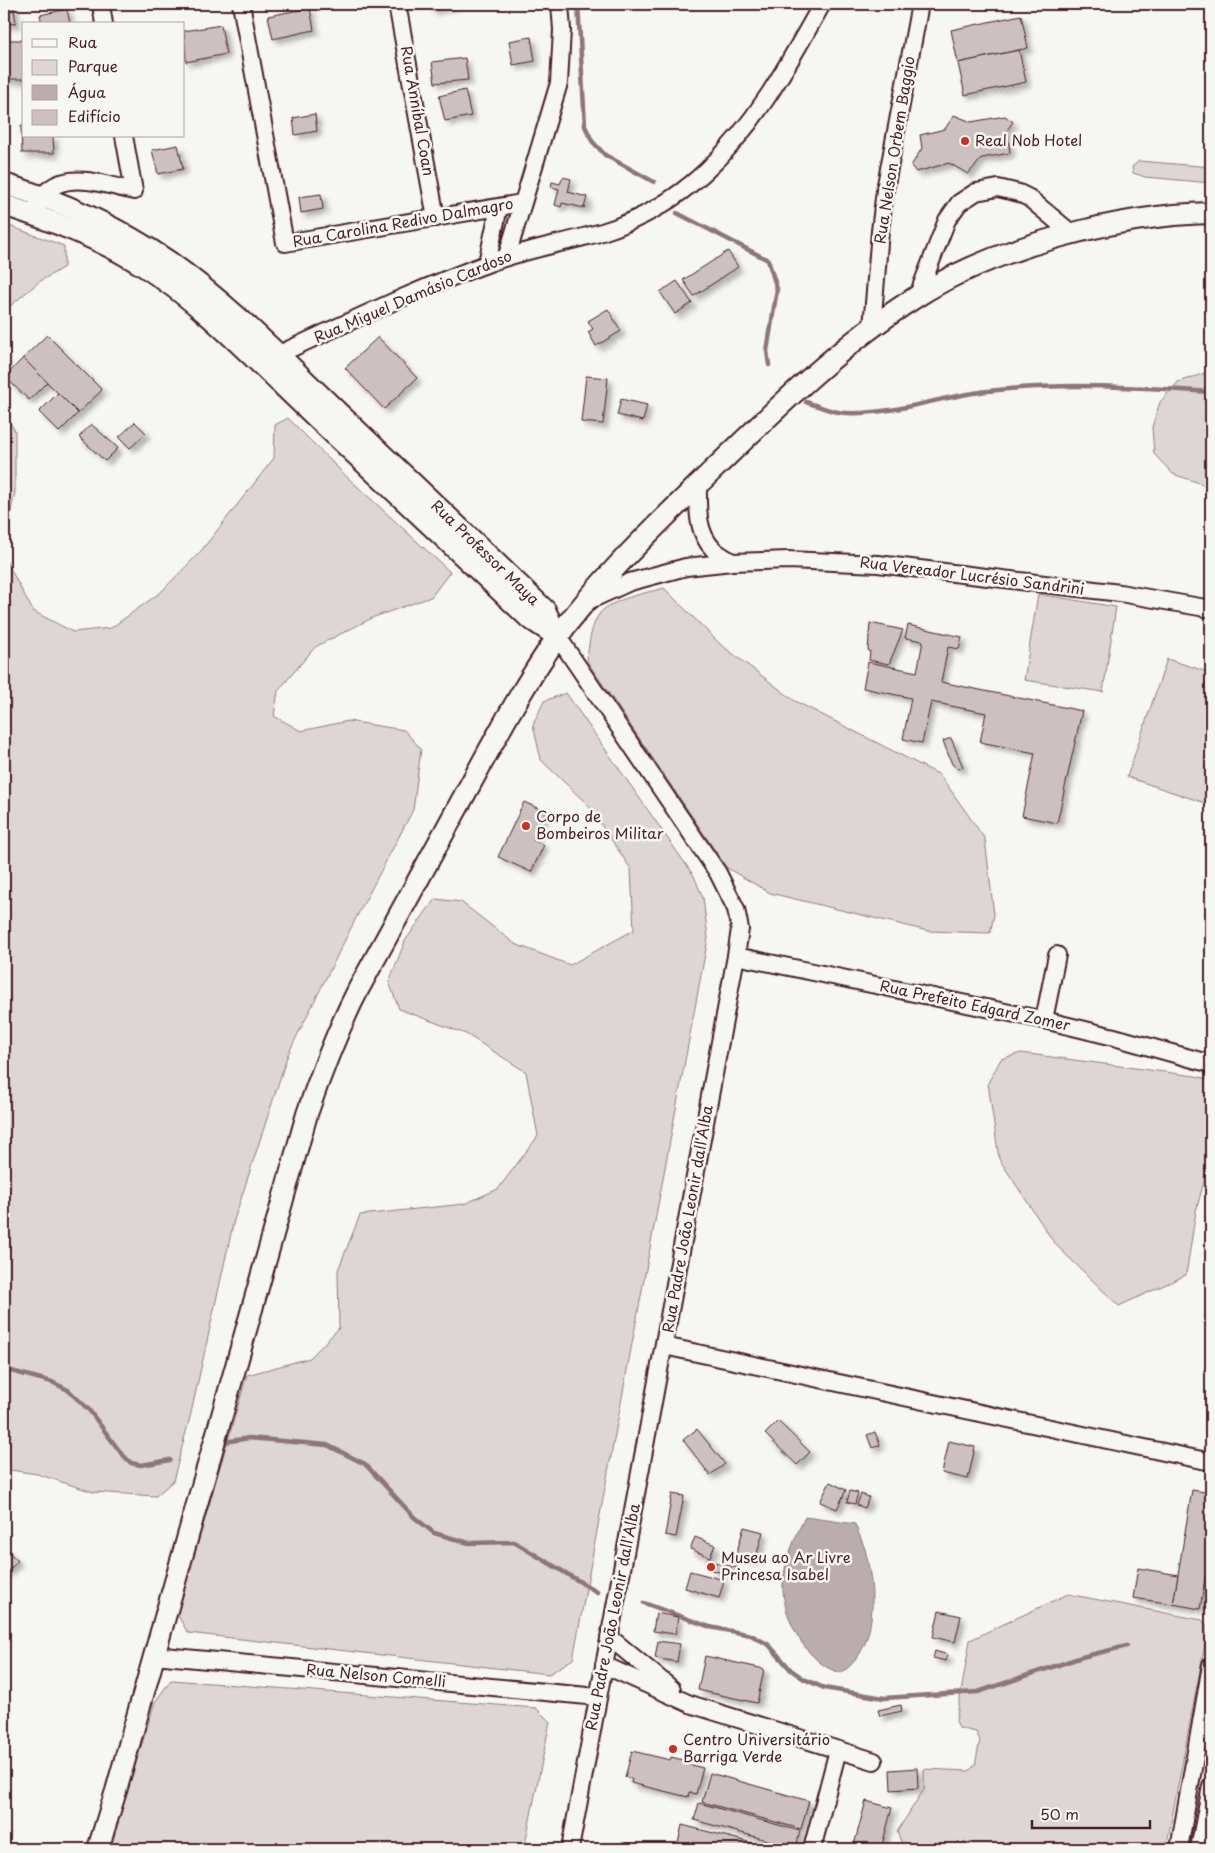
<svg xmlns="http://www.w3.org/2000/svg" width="1215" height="1853" font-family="'Playpen Sans',sans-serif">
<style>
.green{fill:#ddd6d5;stroke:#947a80}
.water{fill:#bbadae;stroke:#8e747a}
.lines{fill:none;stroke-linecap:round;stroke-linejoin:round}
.stream{stroke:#8e747a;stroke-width:4.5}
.building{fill:#ccc1c0;stroke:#4a1f2b;filter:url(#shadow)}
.minor-casing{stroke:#4a1f2b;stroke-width:20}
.major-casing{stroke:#4a1f2b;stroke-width:24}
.minor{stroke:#f6f6f2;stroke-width:16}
.major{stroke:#f6f6f2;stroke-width:20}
.poi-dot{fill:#c8321e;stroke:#f6f6f2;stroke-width:2}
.labels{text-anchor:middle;stroke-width:5;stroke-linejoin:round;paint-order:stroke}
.street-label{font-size:15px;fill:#4a1f2b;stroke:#f6f6f2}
.poi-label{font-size:15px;fill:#4a1f2b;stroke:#f6f6f2;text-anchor:start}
</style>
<defs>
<filter id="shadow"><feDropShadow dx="4.5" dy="4.5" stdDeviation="2.5" flood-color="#0004"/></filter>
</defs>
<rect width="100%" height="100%" fill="#f6f6f2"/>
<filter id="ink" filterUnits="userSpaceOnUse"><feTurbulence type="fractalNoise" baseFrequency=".02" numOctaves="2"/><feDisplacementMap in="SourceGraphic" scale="10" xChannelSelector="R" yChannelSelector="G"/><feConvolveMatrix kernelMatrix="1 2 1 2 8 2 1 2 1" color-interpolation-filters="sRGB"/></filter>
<g filter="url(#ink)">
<!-- green -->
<g class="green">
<path d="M1139,161l72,6v16l-66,-6 -12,-4 -1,-6z"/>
<path d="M4,224l60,22v21l-25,15 -35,29z"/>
<path d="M1211,371v116l-38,-13 -19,-20 -2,-27 8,-25 18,-20z"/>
<path d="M4,412l11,19v61l-11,53z"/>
<path d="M288,418l57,57 105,97 -19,25 -57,20 -59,30 -37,44 -4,25 27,15 47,-10 56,9 17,19 -8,61 -57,108 -68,136 -54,166 -43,193 -18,68 -17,15 -63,-4 -56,-18 -33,-5v-912l29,54 40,21 38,-4 50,-36 40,-41 73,-93 1,-33z"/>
<path d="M664,588l56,56 75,57 145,74 45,64 9,76 -4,18 -62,-2 -158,-38 -43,-25 -140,-207c1,-13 4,-37 13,-48 12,-14 46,-20 64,-25z"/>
<path d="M1038,594l78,13 -13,85 -79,-12z"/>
<path d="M1167,659l44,14v132l-84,-28z"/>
<path d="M566,693l128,183 9,22 5,40 -135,721 -24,15 -361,-41 -11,-19 70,-239 63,-17 29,-30 -1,-58 22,-55 104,-11 34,-15 40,-53 -12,-64 -60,-38 -67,-25 -10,-27 16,-41 30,-42 26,3 54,42 55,21 64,-35 -3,-61 -43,-64 -47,-45 -8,-35 11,-24z"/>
<path d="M1021,1053l174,23 16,4v76l-15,55 -10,64 -67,31 -64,-62 -56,-85 -11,-76 13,-24z"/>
<path d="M1068,1594l134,26 6,8 -42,221h-241l-23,-5 -5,-12 27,-43v-20l45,2 6,-6 5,-25 -4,-8 -17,-4 -3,-7 14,-81z"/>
<path d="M171,1680l365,28 14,14 -26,127h-415l46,-147z"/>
</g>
<!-- water -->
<path class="water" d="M805,1517l50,7c3,8 7,17 10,25 10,39 15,99 -24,124 -34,-8 -60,-57 -58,-90 1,-21 13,-48 22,-66z"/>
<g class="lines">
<!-- stream -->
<g class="stream">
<path d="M578,4l7,122 7,15 13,14 49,27"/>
<path d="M677,213l91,47 9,29 -10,62 2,14"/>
<path d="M806,402c13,4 27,11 40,11 49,2 95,-17 142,-22 75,-9 149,-4 223,1"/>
<path d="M4,1369l48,13 16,8 21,20 32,43 10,10 10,2 29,-5"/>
<path d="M224,1442l25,-4 78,7 38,19 49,53 20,16 35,10 45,-1 83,50"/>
<path d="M644,1603l66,24 41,8 18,10 22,25 13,9 20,9 60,10 94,-6 104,-35 45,-11"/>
</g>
</g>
<!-- building -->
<g class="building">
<path d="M4,4h9l3,19 -12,2z"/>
<path d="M429,4h29l-27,6z"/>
<path d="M310,8l4,22 -41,9 -5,-23z"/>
<path d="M67,9l3,15h-28l-2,-9z"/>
<path d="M1021,15l7,33 -70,15 -7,-33z"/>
<path d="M221,25l5,29 -40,8 -2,-31z"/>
<path d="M531,37l4,24 -22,4 -4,-24z"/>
<rect x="4" y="40" width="20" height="39"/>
<path d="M1019,50l7,32 -61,13 -7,-32z"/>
<path d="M465,58l3,22 -33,3 -3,-21z"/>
<path d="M465,90l6,26 -26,5 -6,-25z"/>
<path d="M315,114l2,17 -22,4 -2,-17z"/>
<path d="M954,115l17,7 34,-6 8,6 -6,8 3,23 -28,5 -14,16 -19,-11 -33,9 -5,-6 11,-18 -2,-13 25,-6z"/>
<path d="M21,125h3v11h29l1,17h-32z"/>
<path d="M178,145l5,24 -25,5 -6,-24z"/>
<path d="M563,177l8,2 -3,13 19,5 -3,11 -22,-5 -1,4 -6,-2 4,-16 -8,-2 1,-5 8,2z"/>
<path d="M321,194l2,15 -22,4 -2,-16z"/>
<path d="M728,251l10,16 -44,29 -11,-16z"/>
<path d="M677,281l15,22 -17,11 -15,-22z"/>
<path d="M608,309l13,22 -25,15 -8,-14 5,-3 -5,-8z"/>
<path d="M47,335l55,55 -24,23 -55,-55z"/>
<path d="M378,337l39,41 -33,31 -39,-41z"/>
<path d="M23,358l24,24 -18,18 -24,-23z"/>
<path d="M586,376l22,2 -5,46 -22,-2z"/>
<path d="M58,393l20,20 -19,19 -20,-20z"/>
<path d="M621,399l26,6 -4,16 -26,-6z"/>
<path d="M135,422l11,11 -16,15 -11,-11z"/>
<path d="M91,424l27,24 -13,13 -26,-24z"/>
<path d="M870,623l33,7 -14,34 -20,-4 1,-9 -2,-1z"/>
<path d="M908,625l54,12 -3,12 -11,-2 -7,35 141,29 -25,112 -35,-7 13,-63 -55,-11 6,-29 -55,-11 -9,41 -19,-4 8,-41 -48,-10 5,-26 49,10 6,-31 -18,-3z"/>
<path d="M951,738l12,29 -5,2 -6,-5 -9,-23z"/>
<path d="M524,802l22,10 -13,28 11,5 -13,27 -33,-15z"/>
<path d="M778,1421l32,31 -13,13 -32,-31z"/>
<path d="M697,1429l28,35 -15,11 -27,-35z"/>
<path d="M875,1432l5,13 -8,3 -5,-13z"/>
<path d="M949,1441l26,6 -7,32 -26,-6z"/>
<path d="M830,1482l16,8 -9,19 -17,-7z"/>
<path d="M1192,1490l19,3v49l-11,67 -27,-5z"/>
<path d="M850,1491l8,2 -3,11 -8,-2z"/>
<path d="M672,1494l12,2 -8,41 -11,-2z"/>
<path d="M861,1494l8,3 -4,11 -8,-3z"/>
<path d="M744,1527l19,5 -8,29 -19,-6z"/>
<path d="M695,1537l20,8 -5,12 -20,-8z"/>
<path d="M4,1547l14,14 -14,14z"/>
<path d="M714,1562l24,6 -2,8 -25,-6z"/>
<path d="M1138,1568l40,7 -5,29 -40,-6z"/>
<path d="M690,1571l34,9 -5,18 -34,-10z"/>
<path d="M939,1611l22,5 -6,26 -22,-5z"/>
<path d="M656,1613l22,4 -3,17 -22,-3z"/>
<path d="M658,1641l22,3 -3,18 -22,-4z"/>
<path d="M935,1651l13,4 -2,6 -13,-3z"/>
<path d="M705,1656l59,13 -7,34 -59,-13z"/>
<path d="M901,1705l1,6 -22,5 -2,-6z"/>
<path d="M632,1751l38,9 1,-3 16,4v3l16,4 -7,26 -7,-2 -1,5 -57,-14 1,-4 -7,-2z"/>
<path d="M917,1768l1,20 -27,2 -1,-20z"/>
<path d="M710,1773l99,28 -8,28 -99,-27z"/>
<path d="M866,1801l26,7 -11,41h-10l-17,-4z"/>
<path d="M699,1803l101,28 -4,17 -102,-28z"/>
<path d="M682,1825l90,23v1h-89l-6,-1z"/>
</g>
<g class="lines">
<!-- minor casing -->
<g class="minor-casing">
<g id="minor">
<path d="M101,4l3,20"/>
<path d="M241,4l44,239 237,-40"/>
<path d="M397,4l39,214"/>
<path d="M38,206l2,-9c5,-4 10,-9 16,-12 23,-11 55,1 78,6l-10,-55"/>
<path d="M507,256l52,-173 3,-53 -2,-26"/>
<path d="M487,263l12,-56"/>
<path d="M918,295l29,-75 12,-17 17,-11 22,-4 21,5 10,5 42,35"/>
<path d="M872,327l8,-96 5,-41 35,-186"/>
<path d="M271,361l6,-6c70,-32 140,-66 212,-92 38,-14 76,-20 113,-31 39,-12 75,-34 104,-61 51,-48 83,-108 116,-167"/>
<path d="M698,485c0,22 -2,46 15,64 5,5 13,9 19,13"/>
<path d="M586,602l44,-20 56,-15 46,-5 56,-2 90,4 242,29 91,16"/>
<path d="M558,637l160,236 18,36 4,20 -4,27 -166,893"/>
<path d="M736,956l308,64 70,17 97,27"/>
<path d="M1044,1020l13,-65"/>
<path d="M664,1346l547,116"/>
<path d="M609,1637l63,52"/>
<path d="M154,1655l444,42"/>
<path d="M604,1665l86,39 184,57"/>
<path d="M812,1849l26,-99"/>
<path d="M1179,1849l32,-184"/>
<path d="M1199,1849l12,-63"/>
</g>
</g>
<!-- major casing -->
<g class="major-casing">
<g id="major">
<path d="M4,184c57,17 114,43 164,77 64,45 120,104 177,158 67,64 134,127 200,191l13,27"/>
<path d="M4,205c49,16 97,34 141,62 59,38 108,91 159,139 75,71 150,141 225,212l29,19"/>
<path d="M98,1849l18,-58 191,-677c15,-44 31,-85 52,-126 35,-64 70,-128 105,-192 29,-53 57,-107 92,-157 45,-62 103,-116 157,-169 64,-62 127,-125 203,-173 78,-50 203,-82 295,-84"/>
</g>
</g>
<!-- minor -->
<use href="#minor" class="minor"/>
<!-- major -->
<use href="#major" class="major"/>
</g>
</g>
<!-- markers -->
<g class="poi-dot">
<circle cx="965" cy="141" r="5"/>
<circle cx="526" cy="826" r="5"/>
<circle cx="711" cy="1567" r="5"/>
<circle cx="673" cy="1749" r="5"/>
</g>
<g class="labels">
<!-- street labels -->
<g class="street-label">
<text transform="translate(417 111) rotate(80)" y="5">Rua Anníbal Coan</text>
<text transform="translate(895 150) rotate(-81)" y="5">Rua Nelson Orbem Baggio</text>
<text transform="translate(403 223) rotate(-10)" y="5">Rua Carolina Redivo Dalmagro</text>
<text transform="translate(413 297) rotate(-23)" y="5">Rua Miguel Damásio Cardoso</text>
<text transform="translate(485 553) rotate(44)" y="5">Rua Professor Maya</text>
<text transform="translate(972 576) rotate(7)" y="5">Rua Vereador Lucrésio Sandrini</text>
<text transform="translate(975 1006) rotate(12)" y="5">Rua Prefeito Edgard Zomer</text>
<text transform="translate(688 1219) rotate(-80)" y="5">Rua Padre João Leonir dall'Alba</text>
<text transform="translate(613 1617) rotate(-79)" y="5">Rua Padre João Leonir dall'Alba</text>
<text transform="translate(376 1676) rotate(5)" y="5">Rua Nelson Comelli</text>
</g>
<!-- poi labels -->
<g class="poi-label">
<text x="975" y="146">Real Nob Hotel</text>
<text x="536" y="822">Corpo de<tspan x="536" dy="17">Bombeiros Militar</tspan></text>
<text x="721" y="1563">Museu ao Ar Livre<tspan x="721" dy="17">Princesa Isabel</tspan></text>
<text x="683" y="1745">Centro Universitário<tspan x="683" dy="17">Barriga Verde</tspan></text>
</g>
</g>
<!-- margin -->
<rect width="1215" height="1853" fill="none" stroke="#f6f6f2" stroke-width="20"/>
<rect x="10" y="10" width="1195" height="1833" fill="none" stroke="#4a1f2b" stroke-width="2" filter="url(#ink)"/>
<!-- legend -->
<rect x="22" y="22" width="162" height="115" fill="#f6f6f2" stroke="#b1a0a2"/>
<rect x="32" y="39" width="25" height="8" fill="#f6f6f2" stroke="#b1a0a2"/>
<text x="68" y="48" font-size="15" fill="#4a1f2b">Rua</text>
<rect x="32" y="60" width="25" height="15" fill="#ddd6d5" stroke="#b1a0a2"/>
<text x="68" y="72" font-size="15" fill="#4a1f2b">Parque</text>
<rect x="32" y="85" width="25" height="15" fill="#bbadae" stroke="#b1a0a2"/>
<text x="68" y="98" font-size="15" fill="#4a1f2b">Água</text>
<rect x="32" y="110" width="25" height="15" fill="#ccc1c0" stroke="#b1a0a2"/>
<text x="68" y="122" font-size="15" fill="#4a1f2b">Edifício</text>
<!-- scale -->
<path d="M1032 1820v8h118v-8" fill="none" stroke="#4a1f2b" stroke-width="2.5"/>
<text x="1040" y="1820" font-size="15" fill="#4a1f2b" stroke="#f6f6f2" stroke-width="4" paint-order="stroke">50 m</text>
</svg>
